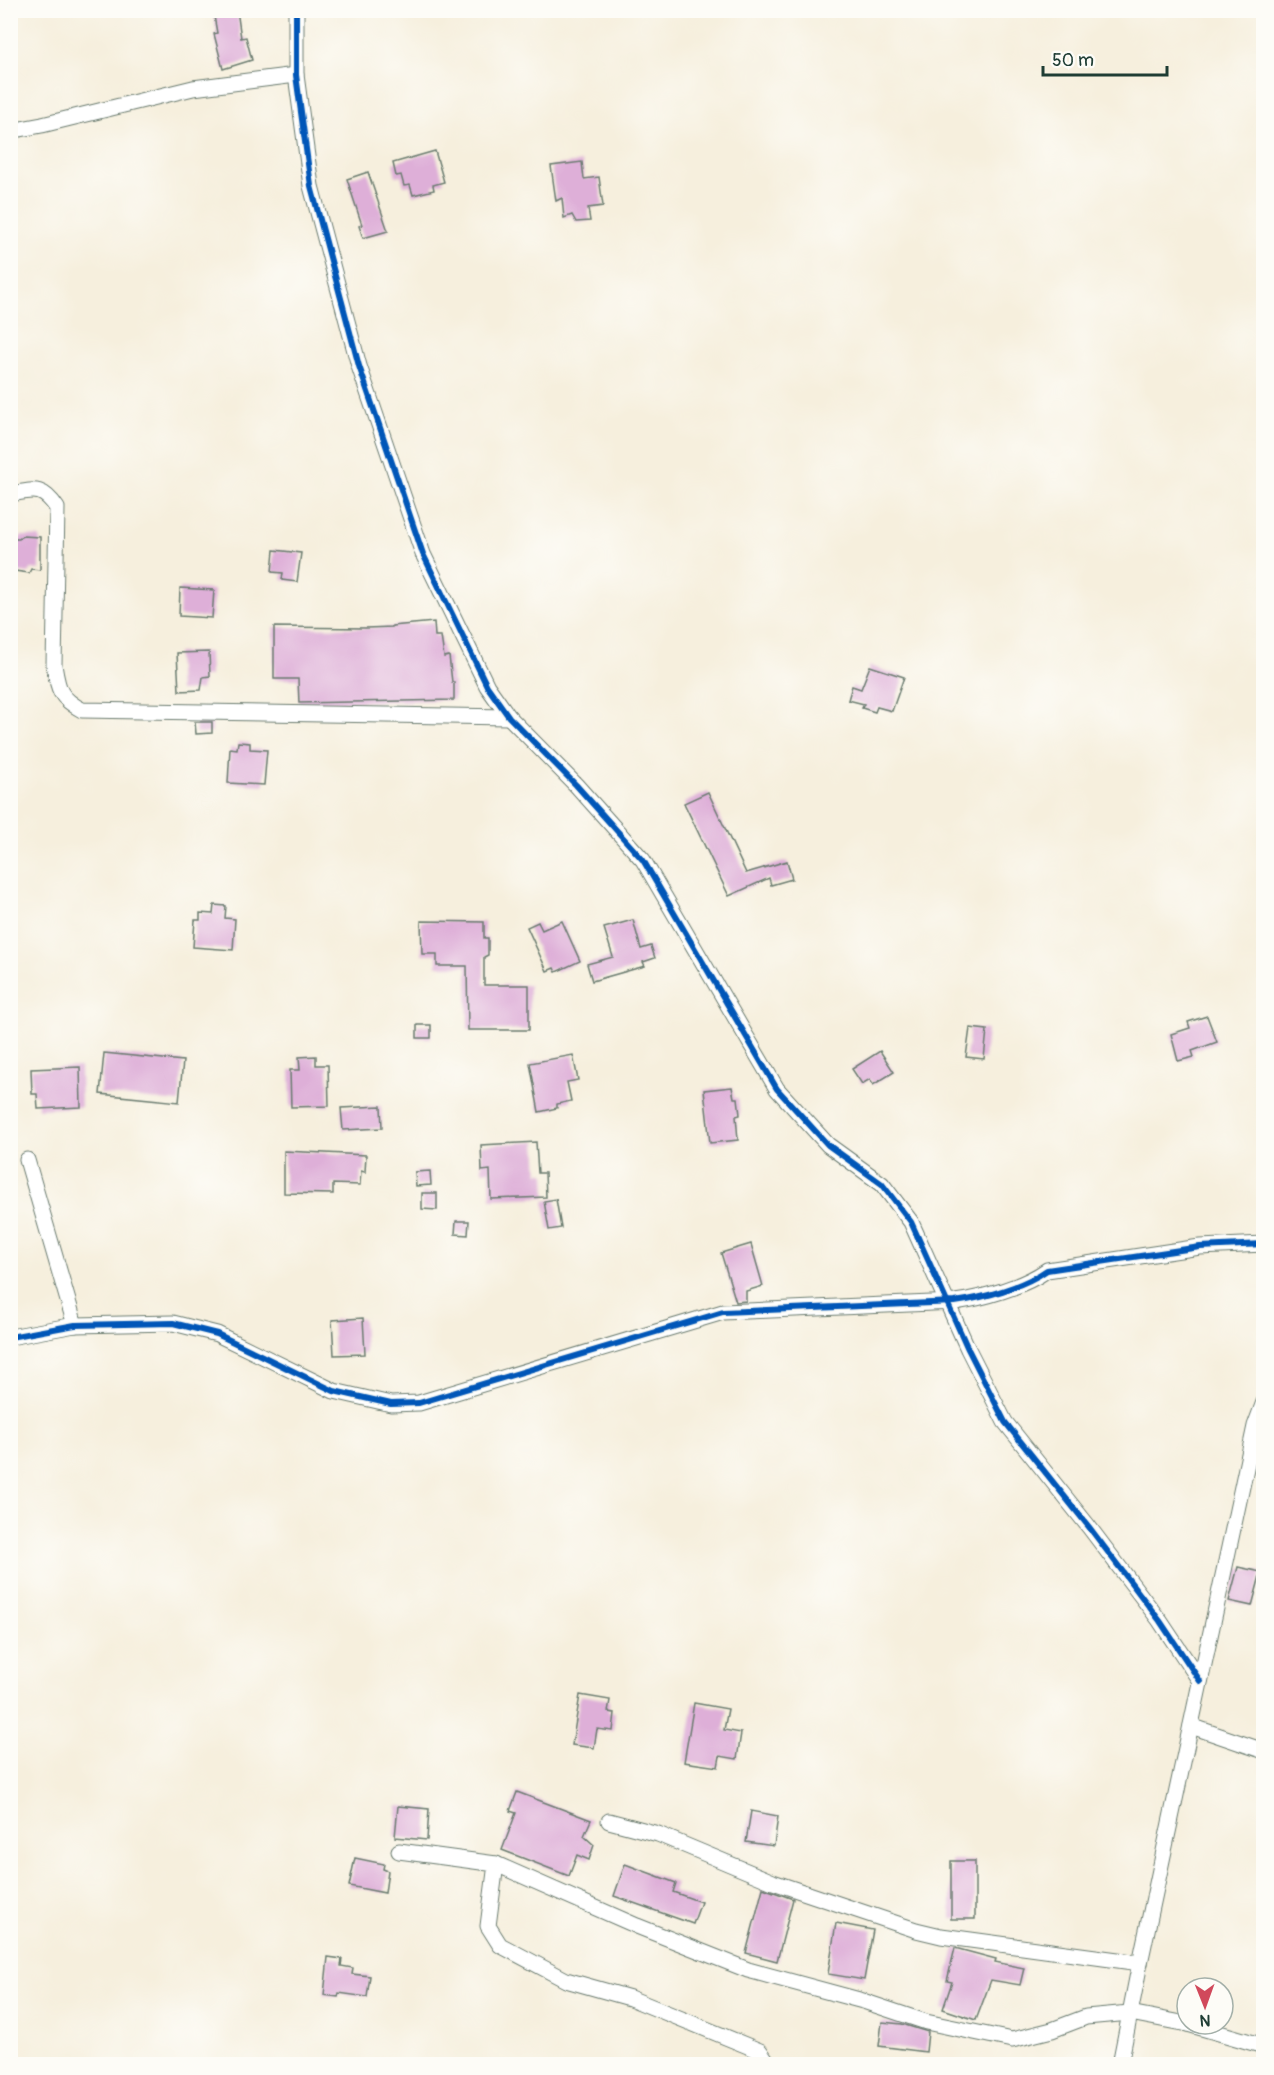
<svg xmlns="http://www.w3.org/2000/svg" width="1274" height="2075" font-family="Pangolin,sans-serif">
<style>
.building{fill:#deafd8}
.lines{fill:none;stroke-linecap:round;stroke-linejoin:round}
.minor-casing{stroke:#6a7b6f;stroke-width:17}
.minor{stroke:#fff;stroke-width:15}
.cycleway-casing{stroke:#fdfcf7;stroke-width:10}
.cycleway{stroke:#0057b8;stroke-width:6}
</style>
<rect width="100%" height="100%" fill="#fdfcf7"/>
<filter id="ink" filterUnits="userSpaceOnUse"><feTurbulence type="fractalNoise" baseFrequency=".0167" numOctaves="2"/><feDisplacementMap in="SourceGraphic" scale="12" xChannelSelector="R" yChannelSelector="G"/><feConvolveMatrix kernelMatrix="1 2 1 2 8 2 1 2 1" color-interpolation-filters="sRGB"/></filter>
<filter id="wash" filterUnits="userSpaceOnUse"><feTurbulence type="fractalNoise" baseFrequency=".008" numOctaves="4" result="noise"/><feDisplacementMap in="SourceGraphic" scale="24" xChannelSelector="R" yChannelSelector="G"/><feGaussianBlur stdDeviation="1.35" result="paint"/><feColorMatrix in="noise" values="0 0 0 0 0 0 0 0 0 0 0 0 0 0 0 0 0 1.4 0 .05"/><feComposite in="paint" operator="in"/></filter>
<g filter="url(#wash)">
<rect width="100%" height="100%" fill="#f6efdd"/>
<g id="blocks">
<!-- building -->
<g class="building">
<path d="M213,10h24l4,28 5,-1 6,23 -29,9 -9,-35 3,-1z"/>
<path d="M435,151l9,31 -11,3 1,5 -21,5 -3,-10 -6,1 -3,-11 -5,1 -3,-13z"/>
<path d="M582,162l2,17 15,-2 4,29 -15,2 2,13 -14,1 -4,-7 -8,3 -2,-20 -6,3 -5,-35z"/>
<path d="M368,172l20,59 -25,7 -4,-12 3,-1 -15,-46z"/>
<path d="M22,536l18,1v33l-9,-1 -2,4 -14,-2 -2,-8h-3v-24h9z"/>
<path d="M274,550l27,3 -4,29 -15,-2 1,-7 -11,-1z"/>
<path d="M180,588l34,2 -2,28 -33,-2z"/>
<path d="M434,622l1,14h6l3,21 5,-1 3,26h2v18l-155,3 -1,-24h-24v-52l92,1 26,-1v-1z"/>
<path d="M209,652l1,24 -7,1 -2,13 -22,1 -2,-38z"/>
<path d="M870,666l34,11 -12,34 -15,-4 -2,5 -13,-4 2,-4 -16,-4 4,-14 9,3z"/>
<path d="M195,722h17v11l-16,1z"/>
<path d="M238,742l12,1v6l17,1 -3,35 -36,-2 2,-35 7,1z"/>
<path d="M708,792l38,81 41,-12 5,18 -21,6 -2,-7 -40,18 -45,-93z"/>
<path d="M214,905l12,1 -1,12 10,1 -2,31 -40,-3 2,-27h5v-7l13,1z"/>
<path d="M633,920l8,29 10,-3 4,12 -12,4 2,4 -53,15 -5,-17 26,-7 -9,-29z"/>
<path d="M421,921l63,1v16h4v17l-4,2v28h45v45h-61l-1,-64h-30v-12h-15z"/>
<path d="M562,921l18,40 -24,11 -2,-4 -7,3 -20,-44 11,-5 4,8z"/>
<path d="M1207,1016l10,26 -25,9 2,6 -16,4 -7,-27 19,-6 -2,-6z"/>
<rect x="417" y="1025" width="14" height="13"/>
<path d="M970,1028l17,2 -3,29 -18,-2z"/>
<path d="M880,1051l14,21 -21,13 -3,-6 -8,5 -10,-15z"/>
<path d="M104,1053l79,8 -4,41 -79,-8z"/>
<path d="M573,1055l5,25 -11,2 4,19 -14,3v4l-18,4 -9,-49z"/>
<path d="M316,1056v9h12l1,41 -38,1 -1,-37h10l-1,-13z"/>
<path d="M80,1067l1,40 -43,2 -1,-15h-5l-1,-25z"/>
<path d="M732,1087l2,11h4l2,17 -4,1 2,24 -28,3 -6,-53z"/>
<path d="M381,1106l1,22 -39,2 -2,-22z"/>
<path d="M536,1142l2,31h7l1,24 -55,2 -1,-29 -8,1 -1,-26z"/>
<path d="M284,1151l82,4 -1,17 -4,-1 -1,14 -27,-1v10l-49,-1z"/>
<path d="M430,1171l1,14 -15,1 -1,-14z"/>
<path d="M422,1193h15v17l-15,-1z"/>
<path d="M556,1199l5,29 -12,2 -5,-29z"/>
<path d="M456,1221h13l-1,14 -13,-1z"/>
<path d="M751,1244l12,42 -17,5v10l-10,1 -15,-49z"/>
<path d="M363,1318l2,36 -31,1 -2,-35z"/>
<path d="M1238,1567l23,5 -9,34 -23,-5z"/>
<path d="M580,1695l30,5 -2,12 7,1 -2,18 -16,-2 -3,19 -22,-3z"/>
<path d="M694,1703l34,6 -4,21 17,3 -4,26 -17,-3 -2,11 -34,-5z"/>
<path d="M517,1792l74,28 -7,16 10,9 -5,15 -12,-5 -8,21 -67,-26 14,-37 -6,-2z"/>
<path d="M398,1806l31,3 -2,31 -32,-3z"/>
<path d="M751,1811l27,5 -4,30 -28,-4z"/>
<path d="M355,1858l29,6 -1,5 5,2 -3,22 -36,-7z"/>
<rect x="951" y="1861" width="24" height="58"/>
<path d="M625,1864l51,19 -3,9 28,10 -8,22 -79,-28z"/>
<path d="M763,1888l30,11 -16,62 -31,-8z"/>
<path d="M836,1923l37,7 -9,50 -36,-6z"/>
<path d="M955,1948l41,11 -1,3 29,6 -4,17 -29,-5 -15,40 -33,-11 9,-27 -5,-1z"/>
<path d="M328,1957l14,2 -1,7 12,2 -1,6 18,2 -3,21 -28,-4 -1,4 -14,-2z"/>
<path d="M882,2022l20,2 26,8 -2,20 -47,-6z"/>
</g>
</g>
</g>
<g filter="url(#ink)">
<use href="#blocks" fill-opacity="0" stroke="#6a7b6f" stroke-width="1.5"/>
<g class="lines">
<!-- minor casing -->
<g class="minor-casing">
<g id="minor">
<path d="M296,10v65l15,111 48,180 64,188 64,132 22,31 67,68 67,75 134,229 51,56 54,39 29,38 57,127 37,73 84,105 71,94 40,60"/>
<path d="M10,131l32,-6 151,-37 103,-13"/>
<path d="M10,494c25,-4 32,-8 47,14l-3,157c4,24 5,33 28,45l427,7"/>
<path d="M27,1160l48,165"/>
<path d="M10,1337l65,-12 98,-2 44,11 117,57 57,13 28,-1 304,-91 232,-10c28,-4 68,-15 92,-32l153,-23 64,-3"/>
<path d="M1191,1726l73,25"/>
<path d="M609,1821l49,13 115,48 143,48 25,6 199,27"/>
<path d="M399,1851l97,13 -8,62 12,19 66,35 64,18 130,53 9,13"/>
<path d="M496,1864l141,62 111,44 115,31 63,21 86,18 40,-10 34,-13 44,-4 57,11"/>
<path d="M1188,2024l76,22"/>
<path d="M1120,2064l20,-101 115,-537 9,-24"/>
</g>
</g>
<!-- minor -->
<use href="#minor" class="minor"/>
<!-- cycleway casing -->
<g class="cycleway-casing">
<g id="cycleway">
<path d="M296,10v65l15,111 48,180 64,188 64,132 22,31 67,68 67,75 134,229 51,56 54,39 29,38 57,127 37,73 84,105 71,94 40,60"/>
<path d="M10,1337l65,-12 98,-2 44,11 117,57 57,13 28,-1 304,-91 232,-10c28,-4 68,-15 92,-32l153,-23 64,-3"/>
</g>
</g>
<!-- cycleway -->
<use href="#cycleway" class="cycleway"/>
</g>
</g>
<!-- margin -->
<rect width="1274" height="2075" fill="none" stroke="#fdfcf7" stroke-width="36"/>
<!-- north arrow -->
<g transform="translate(1205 2006) rotate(179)"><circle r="28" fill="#fdfcf7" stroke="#a4b0a9" stroke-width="1.5"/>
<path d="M0-4.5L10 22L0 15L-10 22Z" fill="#d1495b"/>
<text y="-9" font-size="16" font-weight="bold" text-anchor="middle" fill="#1f3d34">N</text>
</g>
<!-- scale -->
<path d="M1043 66v9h124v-9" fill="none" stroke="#1f3d34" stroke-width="3"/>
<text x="1052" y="66" font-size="18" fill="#1f3d34" stroke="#fdfcf7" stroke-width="4.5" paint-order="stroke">50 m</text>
</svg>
